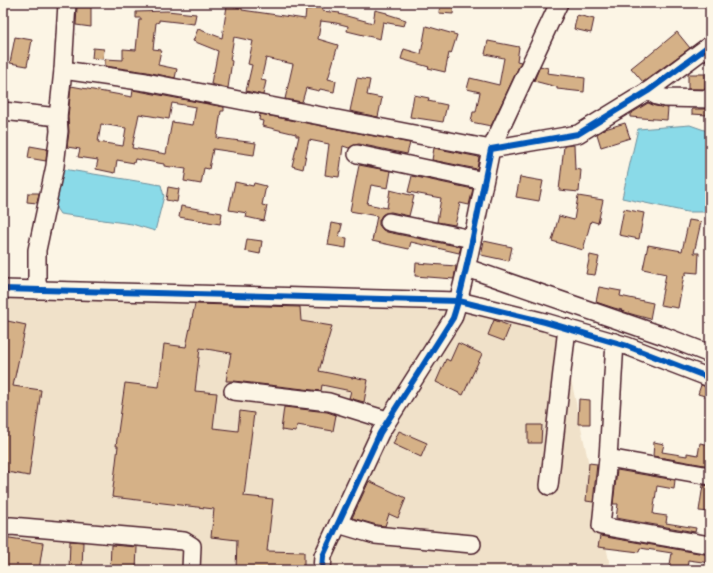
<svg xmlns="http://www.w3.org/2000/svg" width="713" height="573" font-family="Mali,sans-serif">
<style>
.built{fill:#f0e1c9}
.water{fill:#8adae8;stroke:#708f9c}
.building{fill:#d5b187;stroke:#4a1f2b;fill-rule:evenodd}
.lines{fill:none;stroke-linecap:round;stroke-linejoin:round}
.minor-casing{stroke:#4a1f2b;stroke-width:20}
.minor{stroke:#fcf5e5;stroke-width:17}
.cycleway-casing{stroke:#fcf5e5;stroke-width:8}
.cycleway{stroke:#0057b8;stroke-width:6}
</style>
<rect width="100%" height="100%" fill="#fcf5e5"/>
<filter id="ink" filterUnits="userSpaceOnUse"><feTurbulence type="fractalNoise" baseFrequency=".025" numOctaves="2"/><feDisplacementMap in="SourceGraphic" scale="8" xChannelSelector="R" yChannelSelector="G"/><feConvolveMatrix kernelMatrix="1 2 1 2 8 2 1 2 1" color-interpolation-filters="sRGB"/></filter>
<g filter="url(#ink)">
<!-- built -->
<path class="built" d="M3,283l141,2 415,37 52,248h-608z"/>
<!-- water -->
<g class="water">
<path d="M690,125l20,7v80h-23l-65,-14 16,-69z"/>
<path d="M63,169l98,16 3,11 -9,35 -23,-7 -72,-10 -8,-12z"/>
</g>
<!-- building -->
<g class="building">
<path d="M312,3h12l-2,8 18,2 -1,1 34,9 2,-13 12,3v1l19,6 -2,6 -21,-4 -3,17 -33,-8 1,-5 -12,-3 -15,-2 -3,18 20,6 -10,34 8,2 -2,11 -14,-3 -1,2 -13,-3 -4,14 -17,-3 8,-35 -27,-6 -5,22 5,1 -3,14 -17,-4 6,-26 -4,-1 5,-23 -19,-4 -4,23 2,1 -4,27 -17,-4 2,-12h1l4,-21 -25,-10 5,-12 24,9 5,-32 15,2v2l63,9 1,-10h5z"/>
<path d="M440,3h14l-1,11 -14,-1z"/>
<path d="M77,7h14v20l-15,-2z"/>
<path d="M167,11l29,3 -2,10 -35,-4v2l-3,1 -3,26 8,1 -3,15 19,4 -2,9 -28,-6 -42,-6v-7l18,1v-11l13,1 3,-30h2v-2h-5v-6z"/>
<path d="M577,15l17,4 -3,14 -17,-4z"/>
<path d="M426,26l31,9 -6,19 -2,-1 -4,19 -17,-4 1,-1 -28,-8 3,-10 17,5z"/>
<path d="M677,32l13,16 -47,34 -12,-14 15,-12 1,1z"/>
<path d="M15,37l17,3 -5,26 -17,-3z"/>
<path d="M488,41l31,6 -2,14 4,1 -30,64 -20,-4 2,-10h3l4,-20 -13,-3 3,-11 29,7 5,-27 -19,-4z"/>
<path d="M93,48l11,1 -1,10 -11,-1z"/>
<path d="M540,66l8,2 -1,5 38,5 -1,14 -27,-3v-2l-23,-6z"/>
<rect x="688" y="74" width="17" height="15"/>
<path d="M357,78l13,2 -3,15 15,3 -4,19 -28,-6z"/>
<path d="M71,86l61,11 1,-7 91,17v4h-3l-4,27 39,5 -2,12 -41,-6 -4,20 -5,-1 -3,16 -17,-3 2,-12 -22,-3v-2l-29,-5 -1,4 -17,-3 -2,13 -19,-4 2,-9 -20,-3 2,-8 -13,-2 2,-15 -1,-15zM172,103l24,4 -3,18 -21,-3 -6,32 -34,-6 7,-34 30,5zM101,124l25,4 -3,18 -25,-4z"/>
<path d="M414,95l15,3 -1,3 19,4 -4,17 -33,-5z"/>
<path d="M648,103l7,3 13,2 -1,12 -37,-3v-3z"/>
<path d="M692,109h15v6l-15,-1z"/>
<path d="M260,114l150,29 -3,11 -48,-10 -5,1 -5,3 -6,-2 -4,31 -14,-2 4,-31 -20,-4 -6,29 -11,-3 7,-30h-3v-2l-34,-8 1,-5 -4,-1z"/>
<path d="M625,123l5,15 -29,9 -4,-13 8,-5z"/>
<path d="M574,145l1,24 6,1 -2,22 -20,-2 5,-44z"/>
<path d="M30,146l17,3 -1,12 -18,-3z"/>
<path d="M434,148l45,9 -2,12 -45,-9z"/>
<path d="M359,165l32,6 -3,17 -17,-3 -4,19 20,4 3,-18 24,6 -5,20 -18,-4 -6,1 -3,2 -3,5v5l4,5 4,2 74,15 -2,6 -48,-11 -2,7 -37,-8 5,-25 -27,-5z"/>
<path d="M412,176l61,13 -4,16 -9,-2 -5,22 -18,-3 4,-24 -33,-6z"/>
<path d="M520,177l23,4 -4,20 -23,-4z"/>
<path d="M235,182l18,4 1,-3 12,3 -4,19 5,1 -3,15 -18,-4 1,-4 -18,-3z"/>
<path d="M168,187l11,2 -2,13 -11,-2z"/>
<path d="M28,193h11l-2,10 -10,-1z"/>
<path d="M578,196l25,4 -5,23 -7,-2 -8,29 -31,-9 7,-25 15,4z"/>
<path d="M181,206l41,7 -2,11 -41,-7z"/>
<path d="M624,209l20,4 -5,26 -20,-4z"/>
<path d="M689,220l12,2 -7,31h5l-1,20 -12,-1v3h-2l-6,33 -18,-3 6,-31 -23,-5 5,-24 34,6z"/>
<path d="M332,223l10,2 -3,12 8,1 -1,10 -18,-3z"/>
<path d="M247,239l15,2 -2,13 -15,-3z"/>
<path d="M484,241l28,6 -3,14 -28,-6z"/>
<path d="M590,255l9,2 -4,18 -9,-1z"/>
<path d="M416,263l40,3 -2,13 -39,-3z"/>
<path d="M599,287l22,4 -1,5 33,7 -3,16 -15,-4 -14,-4 1,-1 -8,-2 -18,-6z"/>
<path d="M195,304l105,3 1,14 31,5 -13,45 34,7v-1l15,3 -4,22 -15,-4 2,-7 -29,-6 -1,6 -87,-10h-8l5,-28 -31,-5 -5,43 22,2 -4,35 25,3 2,-20 14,2 -10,83 29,3 -6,52 37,1v18h-68l1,-30 -26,-3 3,-28 -102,-12 6,-51h-2l9,-63 34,4 5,-43 22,3z"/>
<path d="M3,320l23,5 -13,61 28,4 -12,86 -22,-4v-1h-4z"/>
<path d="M494,320l16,6 -6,15 -16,-6z"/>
<path d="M458,343l24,11 -19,41 -27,-13 10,-23 4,2z"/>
<path d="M701,385l9,3 -2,9 -10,-3z"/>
<path d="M579,399l11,1v24h-12z"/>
<path d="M284,407l43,5 9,3 -3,16 -36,-6 -1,7 -15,-2z"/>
<path d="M528,425h14l-1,18h-13z"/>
<path d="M399,431l28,12 -6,14 -28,-13z"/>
<path d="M654,442l10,2 -2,8 25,4v-3l11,2 2,-12 10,2 -2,16 2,1v4l-57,-10z"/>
<path d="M589,463l8,1 -4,38 -7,-1z"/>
<path d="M617,470l58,10 -1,9 -17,-3 -4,28 14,2 -1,7 30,5 -1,4 -79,-14 2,-14h-5z"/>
<path d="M369,481l37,17 -8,20 -9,-4 -4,12 -8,-1 -25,-7z"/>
<path d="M703,485l7,1v26l-11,-1z"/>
<path d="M600,536l110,19v8l-22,-3 -1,10h-18l3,-17 -32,-5 -1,4 -41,-5z"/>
<path d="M3,537l40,6 -4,27h-13l-23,-3z"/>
<path d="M70,541l13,1 -1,28h-13z"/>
<path d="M111,545l26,2 -1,23h-26z"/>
</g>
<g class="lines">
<!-- minor casing -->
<g class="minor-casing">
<g id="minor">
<path d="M63,70l83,12 345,67 68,-146"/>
<path d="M648,91l9,5 8,2 45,1"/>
<path d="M3,111l55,6"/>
<path d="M357,154l127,27"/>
<path d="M389,222l83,17"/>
<path d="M467,268l197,68 46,18"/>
<path d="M3,289l456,12 86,21 82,24 83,32"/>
<path d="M37,290v-40l18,-84 4,-35 -1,-14 5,-47 4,-67"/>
<path d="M233,391l96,11 58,18"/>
<path d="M608,458l7,-116"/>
<path d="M710,476l-102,-18 -7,68 109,19"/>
<path d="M549,486l18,-158"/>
<path d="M338,524l37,11 97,9"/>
<path d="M3,527l8,-1 173,15 8,5 -1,24"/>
<path d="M322,570l1,-14 57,-123 73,-115c9,-27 14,-54 20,-81 6,-29 12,-59 18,-88l87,-15 70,-43 62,-46"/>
</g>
</g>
<!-- minor -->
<use href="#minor" class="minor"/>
<!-- cycleway casing -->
<g class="cycleway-casing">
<g id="cycleway">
<path d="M3,289l456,12 86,21 82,24 83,32"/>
<path d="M322,570l1,-14 57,-123 73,-115c9,-27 14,-54 20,-81 6,-29 12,-59 18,-88l87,-15 70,-43 62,-46"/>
</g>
</g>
<!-- cycleway -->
<use href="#cycleway" class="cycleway"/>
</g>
</g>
<!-- margin -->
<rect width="713" height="573" fill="none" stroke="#fcf5e5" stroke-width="16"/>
<rect x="8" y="8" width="697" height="557" fill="none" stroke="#4a1f2b" stroke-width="1.5" filter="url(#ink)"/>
</svg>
